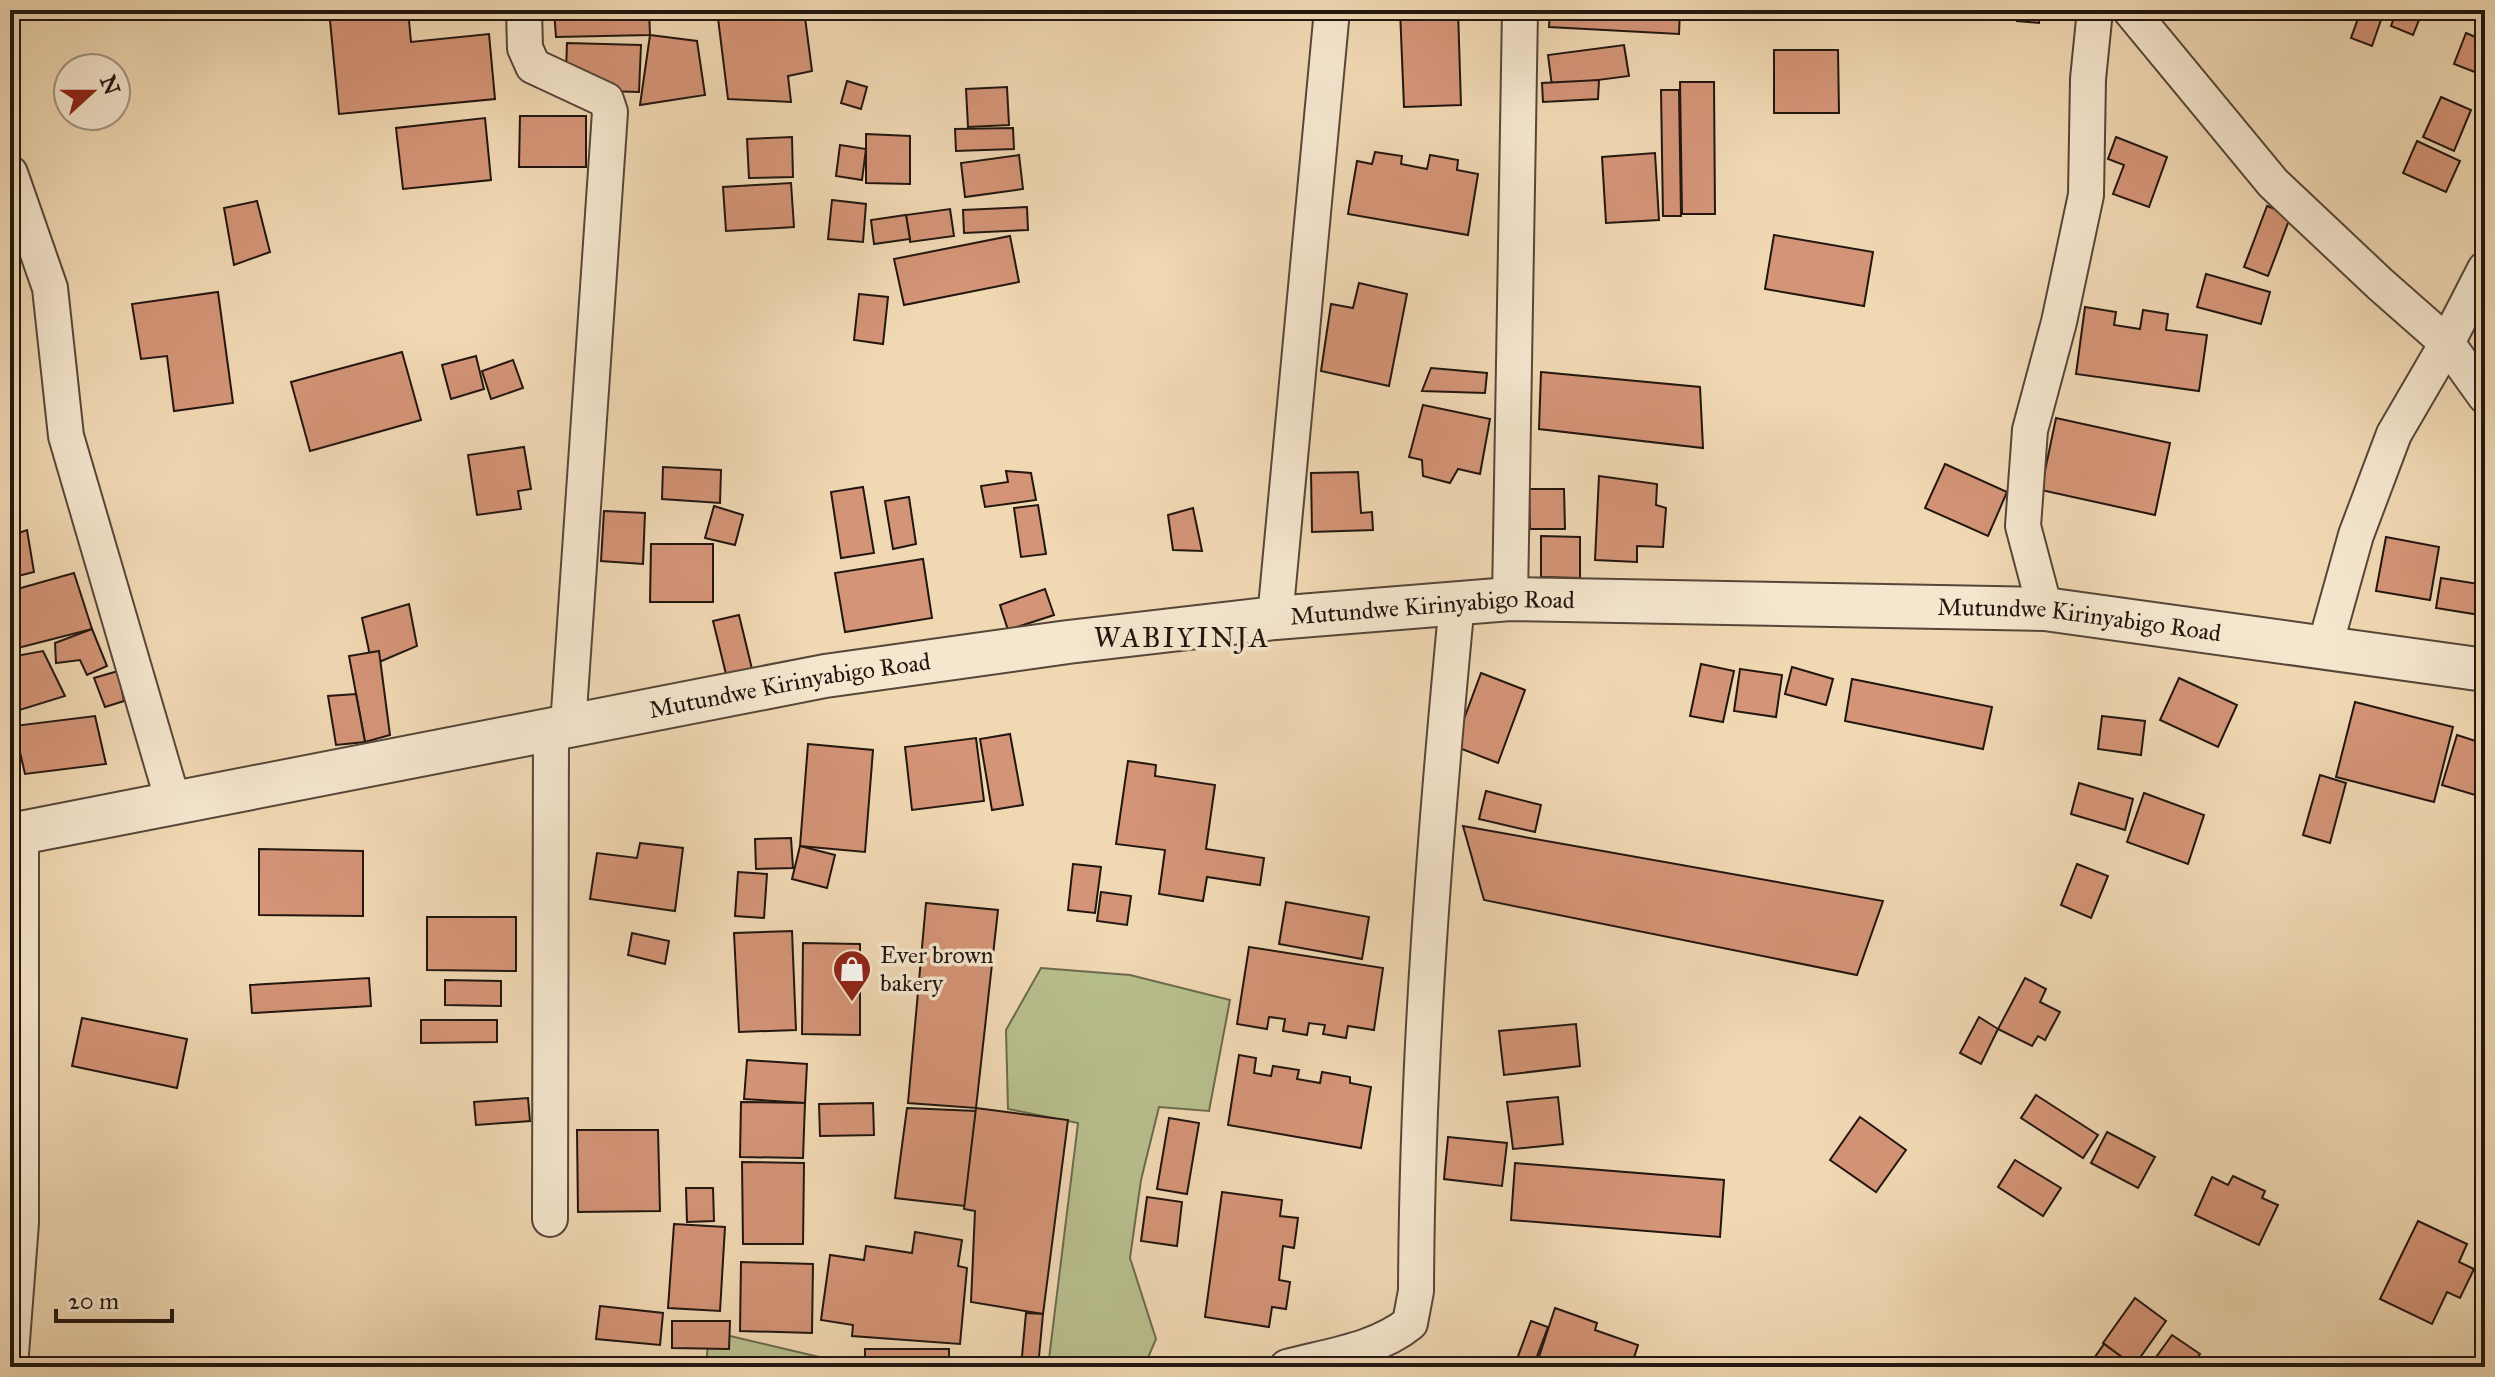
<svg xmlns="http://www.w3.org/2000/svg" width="2495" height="1377" font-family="'IM FELL Great Primer',serif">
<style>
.green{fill:#b8bf8d;stroke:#6d6a4e;stroke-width:2}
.building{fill:#d49477;stroke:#221610;stroke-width:2}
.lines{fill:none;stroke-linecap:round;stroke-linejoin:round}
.minor-casing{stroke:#564639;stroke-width:38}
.tertiary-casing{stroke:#564639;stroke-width:46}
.minor{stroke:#f5e6ce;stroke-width:34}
.tertiary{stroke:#f5e6ce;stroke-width:42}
.labels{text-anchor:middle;stroke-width:7;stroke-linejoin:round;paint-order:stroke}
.street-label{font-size:24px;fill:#221610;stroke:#f5e6ce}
.poi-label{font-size:24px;fill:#221610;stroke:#f5e6ce;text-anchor:start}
.quarter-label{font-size:28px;letter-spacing:2px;fill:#221610;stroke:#f5e6ce}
</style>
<rect width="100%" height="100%" fill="#f0d8b3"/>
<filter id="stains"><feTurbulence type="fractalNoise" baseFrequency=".0025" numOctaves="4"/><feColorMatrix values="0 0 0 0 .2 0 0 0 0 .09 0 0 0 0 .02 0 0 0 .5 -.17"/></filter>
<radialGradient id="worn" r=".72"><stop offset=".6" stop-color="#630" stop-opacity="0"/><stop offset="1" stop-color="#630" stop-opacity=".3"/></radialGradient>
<!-- green -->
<g class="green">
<path d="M1041,968l89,7 100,25 -21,111 -50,-4 -18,73 -11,78 26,81 -12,28h-96l30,-244 -70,-14 -2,-79z"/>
<path d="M709,1331l110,26 12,10h-125z"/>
</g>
<!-- building -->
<g class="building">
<path d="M329,10h79l3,32 78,-8 6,65 -156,15z"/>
<path d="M554,10h95l1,25 -94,2z"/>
<rect x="654" y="10" width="22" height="10"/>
<path d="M717,10h87l8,61 -24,5 3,26 -63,-3z"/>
<path d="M1400,10h58l3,95 -57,2z"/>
<path d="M1550,10h130l-1,24 -130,-7z"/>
<path d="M2018,10h22l-1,13 -22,-2z"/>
<path d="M2397,10h26l-10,25 -22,-9z"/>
<path d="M2360,13l21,7 -9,26 -21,-8z"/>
<path d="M2466,33l19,8v35l-31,-12z"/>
<path d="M650,35l47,6 8,54 -65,10z"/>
<path d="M567,43l74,2 -2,47 -38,-1 -35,-20z"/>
<path d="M1624,45l5,31 -77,10 -4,-31z"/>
<path d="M1774,50h64l1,63h-65z"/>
<path d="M1599,80l-1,19 -55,3 -1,-19z"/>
<path d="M847,81l20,6 -6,22 -20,-6z"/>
<path d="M1680,82h34l1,132h-33z"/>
<path d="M1007,87l2,38 -41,2 -2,-38z"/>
<path d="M1661,90h18l2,126h-18z"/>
<path d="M2441,97l30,13 -17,41 -31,-14z"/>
<path d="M520,116h66v51h-67z"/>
<path d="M485,118l6,62 -88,9 -7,-61z"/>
<path d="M1013,128l1,21 -58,2 -1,-22z"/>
<path d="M866,134l44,2v48l-44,-1z"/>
<path d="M792,137l1,40 -44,1 -2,-39z"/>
<path d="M2116,137l51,20 -18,50 -36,-13 11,-29 -16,-6z"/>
<path d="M2417,141l43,20 -14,31 -43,-19z"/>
<path d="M840,145l26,4 -4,31 -26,-4z"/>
<path d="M1375,152l27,4 -1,8 26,5 3,-14 28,5 -1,10 21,4 -10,61 -120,-21 9,-53 15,3z"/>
<path d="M1655,153l4,67 -53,3 -4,-66z"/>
<path d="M1019,155l4,34 -58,8 -4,-34z"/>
<path d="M791,183l3,44 -68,4 -3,-44z"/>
<path d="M832,200l34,4 -3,38 -35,-3z"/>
<path d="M257,201l13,51 -36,13 -10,-57z"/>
<path d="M2267,206l24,9 -23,61 -24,-9z"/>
<path d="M1027,207l1,23 -64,3 -1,-23z"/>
<path d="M950,209l4,27 -44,6 -4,-27z"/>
<path d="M906,215l4,24 -36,5 -3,-24z"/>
<path d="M1774,235l99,17 -9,54 -99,-17z"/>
<path d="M1010,236l9,46 -115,23 -10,-46z"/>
<path d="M2206,274l64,18 -9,32 -64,-17z"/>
<path d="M1359,283l48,11 -18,92 -68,-15 10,-67 22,4z"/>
<path d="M218,292l15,111 -59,8 -7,-55 -26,3 -9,-55z"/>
<path d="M859,294l29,3 -5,47 -29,-4z"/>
<path d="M2085,307l31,5 -2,13 26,4 3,-19 25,4 -2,16 41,5 -8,56 -123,-17z"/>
<path d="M402,352l19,68 -111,31 -19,-69z"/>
<path d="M476,356l8,33 -33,10 -9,-34z"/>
<path d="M513,360l10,28 -32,11 -9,-28z"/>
<path d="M1431,368l56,5 -2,20 -63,-2z"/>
<path d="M1541,372l159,15 3,61 -164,-19z"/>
<path d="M1423,405l67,14 -10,55 -22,-5 -8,14 -27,-7 -1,-16 -13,-3z"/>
<path d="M2056,418l114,25 -15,72 -114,-25z"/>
<path d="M524,447l7,42 -13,2 3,18 -44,6 -9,-60z"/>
<path d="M1945,464l62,28 -19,44 -63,-28z"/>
<path d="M663,467l58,3 -1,33 -58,-4z"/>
<path d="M1006,471l25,2 5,27 -51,7 -4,-21 27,-4z"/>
<path d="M1358,472l3,41 11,-1 1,18 -61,2 -1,-59z"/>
<path d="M1599,476l58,8 -1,21 10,3 -3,39 -26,-1v16l-42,-2z"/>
<path d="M863,487l11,66 -33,5 -10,-66z"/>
<path d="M1529,489h35l1,40h-35z"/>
<path d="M909,497l7,47 -23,5 -8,-48z"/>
<path d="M1038,505l8,49 -25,3 -7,-49z"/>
<path d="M714,506l29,9 -8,30 -30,-7z"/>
<path d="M1193,508l9,43 -29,-1 -5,-35z"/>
<path d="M604,511l41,2 -2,51 -42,-3z"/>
<path d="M27,530l7,42 -24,6v-42z"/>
<path d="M1541,536l39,1v41l-39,-1z"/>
<path d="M2386,537l53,10 -9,53 -54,-9z"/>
<path d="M651,544h62v58h-63z"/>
<path d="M923,559l9,59 -87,14 -10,-59z"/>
<path d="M74,573l18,56 -82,21v-59z"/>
<path d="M2441,578l44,7 -5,30 -44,-7z"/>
<path d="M1045,589l9,26 -46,15 -8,-25z"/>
<path d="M409,604l8,42 -45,19 -10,-47z"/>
<path d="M739,615l13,54 -26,5 -13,-53z"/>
<path d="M92,629l15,37 -20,9 -7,-15 -24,3 -1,-20z"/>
<path d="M43,651l22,45 -55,17v-56z"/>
<path d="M379,651l11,84 -25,7 -16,-86z"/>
<path d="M1701,664l33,7 -11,51 -33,-6z"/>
<path d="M1792,667l41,12 -7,26 -41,-11z"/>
<path d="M1740,669l42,6 -6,42 -42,-6z"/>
<path d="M118,671l6,30 -19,6 -11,-29z"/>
<path d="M1481,673l44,17 -27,73 -44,-17z"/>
<path d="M2179,678l58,27 -19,42 -58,-27z"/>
<path d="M1852,679l140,28 -9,42 -138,-28z"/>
<path d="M356,694l9,48 -29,3 -8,-49z"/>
<path d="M2355,702l98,25 -19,75 -98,-25z"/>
<path d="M95,716l11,48 -81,10 -11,-48z"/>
<path d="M2102,716l43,5 -4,34 -43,-6z"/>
<path d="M1010,734l13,71 -31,5 -12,-71z"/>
<path d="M2457,735l28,9v54l-43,-13z"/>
<path d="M976,738l8,63 -72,9 -7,-63z"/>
<path d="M808,744l65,6 -8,102 -65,-6z"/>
<path d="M1128,761l28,4 -1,11 60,9 -9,64 58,9 -4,27 -53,-8 -4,24 -44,-7 6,-44 -49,-6z"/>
<path d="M2320,775l26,8 -16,60 -27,-8z"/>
<path d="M2079,783l54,16 -8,31 -54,-16z"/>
<path d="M1486,791l55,14 -6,27 -56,-13z"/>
<path d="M2144,793l60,22 -16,49 -61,-22z"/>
<path d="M1463,826l420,75 -26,74 -373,-75z"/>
<path d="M791,838l2,30 -37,1 -1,-30z"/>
<path d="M640,843l43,5 -8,63 -85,-12 7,-46 40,5z"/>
<path d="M800,846l35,9 -8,33 -35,-9z"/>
<path d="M259,849l104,2v65l-104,-1z"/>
<path d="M1073,864l28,3 -6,46 -27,-3z"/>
<path d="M2077,864l31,12 -17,42 -30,-13z"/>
<path d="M738,872l29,2 -3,44 -29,-2z"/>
<path d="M1101,892l30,4 -4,29 -30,-4z"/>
<path d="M1286,902l83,15 -7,42 -83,-15z"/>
<path d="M926,903l72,7 -22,198 -68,-5z"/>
<path d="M427,917h89v54l-89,-1z"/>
<path d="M792,931l4,99 -57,2 -5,-99z"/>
<path d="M632,933l37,8 -4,23 -37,-9z"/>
<path d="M803,943l57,1v91l-58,-1z"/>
<path d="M1249,947l134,21 -9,62 -26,-4 -2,12 -23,-4 2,-9 -16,-2 -2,12 -24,-4 2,-12 -16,-2 -2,12 -30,-5z"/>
<path d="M369,978l2,28 -119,7 -2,-28z"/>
<path d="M2025,978l21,11 -6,13 20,10 -15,28 -7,-4 -6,10 -34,-17z"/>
<path d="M445,980l56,1v25l-56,-1z"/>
<path d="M1979,1017l19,12 -17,35 -21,-11z"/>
<path d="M82,1018l105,21 -10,49 -105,-22z"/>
<path d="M421,1020h76v22l-76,1z"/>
<path d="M1576,1024l4,42 -76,9 -5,-44z"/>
<path d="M1239,1055l17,3 -2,15 17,3 2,-10 26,4 -2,9 23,4 2,-11 28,5v6l21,4 -10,61 -133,-23z"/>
<path d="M747,1060l60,4 -2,39 -61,-4z"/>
<path d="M2036,1095l62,40 -15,23 -62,-40z"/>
<path d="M1558,1097l5,47 -50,5 -6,-47z"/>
<path d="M528,1098l2,23 -54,4 -2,-23z"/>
<path d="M741,1102l64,1 -2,55 -63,-1z"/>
<path d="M873,1103l1,32 -54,1 -1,-32z"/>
<path d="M907,1108l69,3 -11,95 -70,-8z"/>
<path d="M976,1108l92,12 -25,194 -72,-12 4,-91 -11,-2z"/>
<path d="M1860,1117l46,33 -30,42 -46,-32z"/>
<path d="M1169,1118l30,5 -12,71 -30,-5z"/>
<path d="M577,1130h81l2,81 -82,1z"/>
<path d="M2107,1132l48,25 -17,31 -47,-25z"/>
<path d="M1448,1137l59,6 -5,43 -58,-7z"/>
<path d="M2015,1160l46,28 -18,28 -45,-29z"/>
<path d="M742,1162l62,1 -1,81h-60z"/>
<path d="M1515,1163l209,17 -4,57 -209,-17z"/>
<path d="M2233,1176l32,15 -3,7 16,7 -19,40 -64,-30 17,-38 16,8z"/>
<path d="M686,1188h27l1,33 -27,1z"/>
<path d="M1222,1192l60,8 -2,16 18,2 -4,30 -11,-2 -4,34 11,2 -4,27 -14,-2 -3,20 -64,-10z"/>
<path d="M1147,1197l35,5 -5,44 -36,-5z"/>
<path d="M2418,1221l49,23 -8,18 15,7 -14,29 -13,-6 -15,32 -52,-25z"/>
<path d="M674,1224l51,3 -5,84 -52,-3z"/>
<path d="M915,1232l47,8 -4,26 9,2 -7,76 -108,-8 1,-11 -32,-5 9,-65 34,5 2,-14 46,7z"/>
<path d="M741,1262l72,2 -1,69 -72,-2z"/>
<path d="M2135,1298l31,23 -32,45 -31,-23z"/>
<path d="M600,1306l63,7 -3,32 -64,-6z"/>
<path d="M1555,1308l42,15 -2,7 43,15 -7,22 -95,-1z"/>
<path d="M1026,1313l17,1 -5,53h-17z"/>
<path d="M672,1321h58l-1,28 -57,-1z"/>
<path d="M1531,1321l17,6 -15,40h-19z"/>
<path d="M2172,1335l28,19 -9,13h-42z"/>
<path d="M2104,1344l30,22 -1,1h-45z"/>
<rect x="865" y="1349" width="84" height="18"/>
</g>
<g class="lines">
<!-- minor casing -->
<g class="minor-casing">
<g id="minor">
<path d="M524,10l1,38 8,18 73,34 4,12 -42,614"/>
<path d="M2130,10l143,173 107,101 67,59 38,53"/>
<path d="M10,173l40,115 16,148 108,369"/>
<path d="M1510,599l10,-589"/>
<path d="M2045,609l-22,-83 7,-96 29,-108 27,-127 2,-116 7,-69"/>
<path d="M1275,618l57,-608"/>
<path d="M2325,646l31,-111 38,-101 53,-91 38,-74"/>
<path d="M550,1219l1,-491"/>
<path d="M10,1367l11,-144v-390"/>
<path d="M1287,1367c41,-11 90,-17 123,-44l6,-32c1,-230 19,-459 41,-689"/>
</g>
</g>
<!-- tertiary casing -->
<g class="tertiary-casing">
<g id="tertiary">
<path id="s1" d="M10,835l815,-159 243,-34 207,-24 235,-19 535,10 440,61"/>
</g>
</g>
<!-- minor -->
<use href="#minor" class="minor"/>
<!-- tertiary -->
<use href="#tertiary" class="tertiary"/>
</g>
<!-- icons -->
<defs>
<g id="shop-pin" transform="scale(2)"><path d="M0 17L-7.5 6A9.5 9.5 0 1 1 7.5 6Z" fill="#8f2418" stroke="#f5e6ce"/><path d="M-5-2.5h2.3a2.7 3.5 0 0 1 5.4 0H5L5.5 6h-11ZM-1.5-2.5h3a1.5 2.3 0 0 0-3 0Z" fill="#fff"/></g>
</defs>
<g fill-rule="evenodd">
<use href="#shop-pin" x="852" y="969"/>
</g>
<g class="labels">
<!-- street labels -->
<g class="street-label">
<text dy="8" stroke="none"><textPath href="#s1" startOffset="1442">Mutundwe Kirinyabigo Road</textPath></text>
<text dy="8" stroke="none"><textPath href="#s1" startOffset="2090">Mutundwe Kirinyabigo Road</textPath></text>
<text dy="8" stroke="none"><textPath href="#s1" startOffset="794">Mutundwe Kirinyabigo Road</textPath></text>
</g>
<!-- poi labels -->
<g class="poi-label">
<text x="880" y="963">Ever brown<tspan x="880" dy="28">bakery</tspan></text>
</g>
<!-- quarter labels -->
<g class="quarter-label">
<text x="1182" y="647">WABIYINJA</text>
</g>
</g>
<!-- margin -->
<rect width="2495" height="1377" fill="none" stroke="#f0d8b3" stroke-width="40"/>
<rect x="12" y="12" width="2471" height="1353" fill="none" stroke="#221610" stroke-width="4"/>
<rect x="20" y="20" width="2455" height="1337" fill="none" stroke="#221610" stroke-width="2"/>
<!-- north arrow -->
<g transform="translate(92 92) rotate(69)"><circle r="38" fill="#f5e6ce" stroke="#a19382" stroke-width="2"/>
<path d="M0-6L14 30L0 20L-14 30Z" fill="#8f2418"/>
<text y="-12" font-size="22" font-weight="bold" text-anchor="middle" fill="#221610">N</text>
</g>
<!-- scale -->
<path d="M56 1309v12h116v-12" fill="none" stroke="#221610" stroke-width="4"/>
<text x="68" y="1309" font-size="24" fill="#221610" stroke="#f5e6ce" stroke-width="6" paint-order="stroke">20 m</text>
<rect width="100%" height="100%" filter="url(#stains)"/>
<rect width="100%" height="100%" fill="url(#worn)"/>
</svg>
